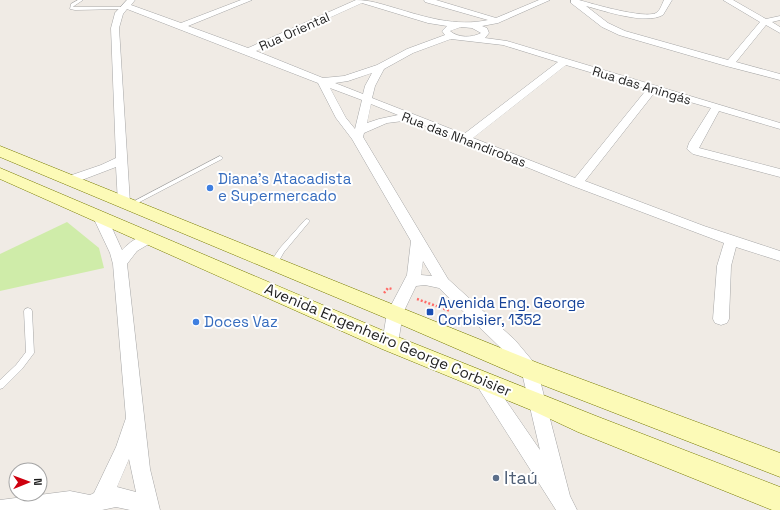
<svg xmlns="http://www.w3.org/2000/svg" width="780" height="510" font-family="'Space Grotesk',sans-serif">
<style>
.grass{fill:#cfeca9}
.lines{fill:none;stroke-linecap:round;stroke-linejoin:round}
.lane-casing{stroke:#a6a6a6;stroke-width:1}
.street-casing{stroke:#a6a6a6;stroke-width:1}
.secondary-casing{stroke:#777b01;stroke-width:1}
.path{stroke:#ff6b67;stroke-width:2.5;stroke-dasharray:2 2;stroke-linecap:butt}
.lane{fill:#fff;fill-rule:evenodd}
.street{fill:#fff;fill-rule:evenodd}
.secondary{fill:#fcfab7;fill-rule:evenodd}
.shop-dot{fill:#3f7fe0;stroke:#fff;stroke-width:1.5}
.transit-dot{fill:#1a4fb4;stroke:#fff;stroke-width:1.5}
.service-dot{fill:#5c6f8a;stroke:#fff;stroke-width:1.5}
.labels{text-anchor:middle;stroke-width:4;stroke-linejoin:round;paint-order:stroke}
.far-street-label{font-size:13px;fill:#1f1f1f;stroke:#fff}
.shop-label{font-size:15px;fill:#366cbe;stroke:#fff;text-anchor:start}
.transit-label{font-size:15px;fill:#164399;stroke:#fff;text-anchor:start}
.street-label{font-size:15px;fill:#1f1f1f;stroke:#fff}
.near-service-label{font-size:18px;fill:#4e5e75;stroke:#fff;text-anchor:start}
</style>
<rect width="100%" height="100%" fill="#f0ebe5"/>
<!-- grass -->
<path class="grass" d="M67,222l32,26 5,20 -104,23v-37z"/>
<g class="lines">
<!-- lane casing -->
<g class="lane-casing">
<g id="lane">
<path d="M78,0h5l-9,6 -1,1h50l2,1 -2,1 -48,1 -5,-1 1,-5z"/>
<path d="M220,156l3,2 -1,1 -90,47h-4l-1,-1z"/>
<path d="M307,219l2,1 1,1 -1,1 -25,30 -8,14h-6l-1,-2 11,-16 25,-28z"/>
<path d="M28,308l3,1 1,2 2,42 -12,16 -19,19 -3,1v-9l16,-15 10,-13 -2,-41 1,-2z"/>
</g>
</g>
<!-- street casing -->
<g class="street-casing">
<g id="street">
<path d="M127,0h8l-4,5 50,18 60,-23h11l-64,26 60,22 108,-48c14,0 25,4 39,8 30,9 61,19 93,12l-63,-18 -1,-2h12l60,18 43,-18h11l-52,23 -16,3 5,2 2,5 -4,5 22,3 273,82v6l-61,-18 -20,37 81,21v8l-87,-23 -6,-5 2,-6 22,-35 -56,-16 -70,89 119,45 76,25v10l-44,-14 -5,19 -2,53 -2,4 -6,2 -6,-2 -2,-4 4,-53 7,-23 -151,-57 -162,-66 -24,3 -23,10 -1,4 85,142 67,61 21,25 34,131 7,14h-21l-82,-129 3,-5 6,-2 6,2 51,74 -18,-77 -19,-23 -64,-62 -14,-3 -9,1 -13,27 -5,30 -2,5 -6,1 -6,-1 -2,-5 5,-30 20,-38 4,-34 -59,-102 -16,-21 -18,-35 -191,-74 -4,5 -4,14 11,175 -2,3h-8l-2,-3 -2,-36 -42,16h-8l-2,-3 2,-3 35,-12 15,-7 -5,-130 4,-15zM362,3l66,20 19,3 -5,5 3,4 -38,14 -30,16 -33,11 -21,2 -67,-27zM461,27l11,1 9,5c-9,5 -23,5 -31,-2zM451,39l52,6 55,17 -94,72 -92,-36 3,-12 9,-17 29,-16zM566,65l81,24 -72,89 -102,-40zM372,73l-7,13 -2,8 -28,-11 13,-2zM330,88l32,12 -7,29 -9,-11zM371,104l27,11 -19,4 -12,4zM423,261l9,15 -11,-1z"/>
<path d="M571,0h8c14,4 65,19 77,13 4,-2 6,-9 8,-13h8l-9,15c-18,10 -58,-4 -77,-9l22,17 17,8 103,29 32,-38 -37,-22h10l33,19 14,-3v4l-8,2 8,5v6l-14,-8 -30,37 44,12v6l-54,-14 -107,-31 -17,-8 -31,-24z"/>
<path d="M100,213l5,1 2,3 15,33c8,-8 20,-18 32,-15l2,3 -2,3 -17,10 -10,13 23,205 10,41h-30l-14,-3 -14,3h-102v-10l70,-9 20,4 4,-2 22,-46 10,-29 -13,-154 -3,-11 -17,-36 2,-3zM129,459l7,33 -19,-5z"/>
</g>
</g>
<!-- secondary casing -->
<g class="secondary-casing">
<g id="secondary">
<path d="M0,146l538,217 242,90v24l-258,-100 -134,-58 -388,-162z"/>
<path d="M0,168l398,169 198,79 184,71v23h-8l-194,-78 -47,-22 -149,-61 -382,-170z"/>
</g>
</g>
<!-- path -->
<g class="path">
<path d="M384,293l4,-5 4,1"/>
<path d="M417,299l33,12"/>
</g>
<!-- lane -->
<use href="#lane" class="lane"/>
<!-- street -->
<use href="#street" class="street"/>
<!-- secondary -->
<use href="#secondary" class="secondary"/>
</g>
<!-- markers -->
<g class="shop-dot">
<circle cx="210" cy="188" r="4"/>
<circle cx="196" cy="322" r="4"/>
</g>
<rect class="transit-dot" x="426" y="308" width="8" height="8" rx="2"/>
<circle class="service-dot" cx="496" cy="478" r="4"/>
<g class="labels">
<!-- far-street labels -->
<g class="far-street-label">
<text transform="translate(294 31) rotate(-24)" y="5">Rua Oriental</text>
<text transform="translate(642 85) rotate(17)" y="5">Rua das Aningás</text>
<text transform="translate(464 139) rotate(21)" y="5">Rua das Nhandirobas</text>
</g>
<!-- shop labels -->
<g class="shop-label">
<text x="218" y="184">Diana's Atacadista<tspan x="218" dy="17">e Supermercado</tspan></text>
<text x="204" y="327">Doces Vaz</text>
</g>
<!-- transit labels -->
<g class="transit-label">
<text x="438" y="308">Avenida Eng. George<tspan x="438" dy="17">Corbisier, 1352</tspan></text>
</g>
<!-- street labels -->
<g class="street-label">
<text transform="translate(388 340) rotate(23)" y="5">Avenida Engenheiro George Corbisier</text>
</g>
<!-- near-service labels -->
<g class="near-service-label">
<text x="504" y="484">Itaú</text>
</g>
</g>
<!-- north arrow -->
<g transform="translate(28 482) rotate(89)"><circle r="19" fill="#ffffff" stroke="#a5a5a5"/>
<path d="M0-3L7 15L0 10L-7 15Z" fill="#ce000f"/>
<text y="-6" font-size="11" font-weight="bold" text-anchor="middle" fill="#1f1f1f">N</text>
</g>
</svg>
